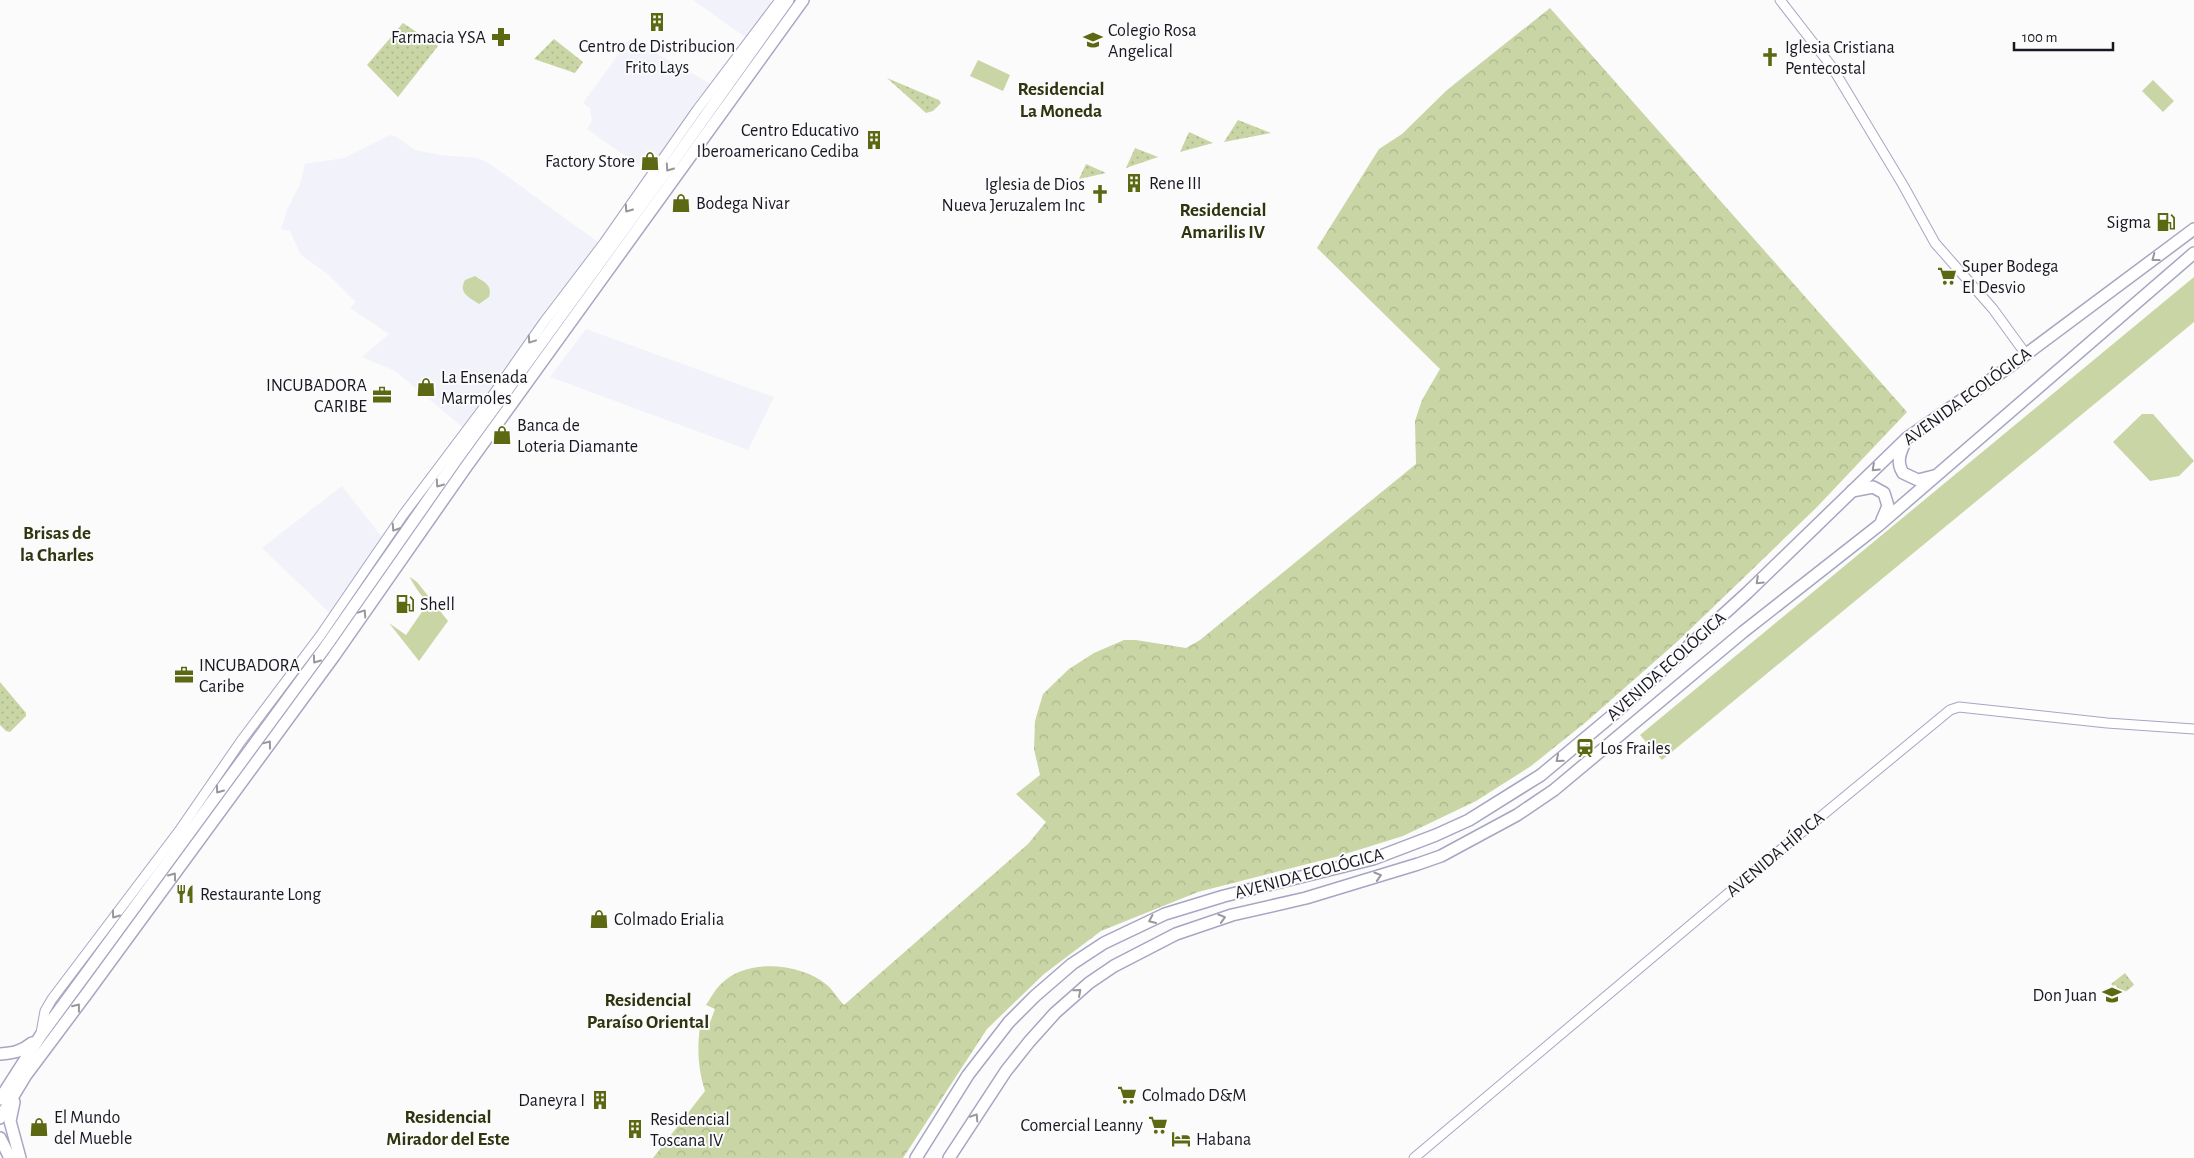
<svg xmlns="http://www.w3.org/2000/svg" width="2194" height="1158" font-family="'Alegreya Sans',sans-serif">
<style>
.built{fill:#f2f2fa}
.grass{fill:#c9d5a4}
.forest{fill:url(#forest-crowns)}
.park{fill:url(#park-dots)}
.lines{fill:none;stroke-linecap:round;stroke-linejoin:round}
.tertiary-casing{stroke:#a6a6c3;stroke-width:11}
.primary-casing{stroke:#a6a6c3;stroke-width:14}
.tertiary{stroke:#fff;stroke-width:9}
.primary{stroke:#fff;stroke-width:11}
.oneway{stroke:#97979c}
.labels{text-anchor:middle;stroke-width:4;stroke-linejoin:round;paint-order:stroke}
.poi-label{font-size:18px;fill:#181823;stroke:#fbfbfb;text-anchor:start}
.street-label{font-size:18px;fill:#181823;stroke:#fbfbfb}
.neighbourhood-label{font-size:19px;font-weight:bold;fill:#2f360f;stroke:#fbfbfb}
</style>
<defs>
<pattern id="forest-crowns" width="20" height="18" patternUnits="userSpaceOnUse" patternTransform="scale(1.25)"><rect width="20" height="18" fill="#c9d5a4"/><path d="M2 6a3 3 0 1 1 6 0M12 15a3 3 0 1 1 6 0" fill="none" stroke="#acb68d"/></pattern>
<pattern id="park-dots" width="8" height="8" patternUnits="userSpaceOnUse" patternTransform="scale(1.25)"><rect width="8" height="8" fill="#c9d5a4"/><path d="M2 2h.1M6 6h.1" fill="none" stroke="#acb68d" stroke-width="1.8" stroke-linecap="round"/></pattern>
</defs>
<rect width="100%" height="100%" fill="#fbfbfb"/>
<!-- built -->
<g class="built">
<path d="M693,0h77l4,6 -26,33z"/>
<path d="M630,39l81,45 -63,88 -61,-43 5,-8 -2,-13 -7,-5z"/>
<path d="M390,135l7,2 18,13 25,5 38,3 12,6 108,78 -47,61 9,8 -48,68 -11,-4 -36,54 -70,-58 -33,-14 27,-23 -39,-26 6,-6 -27,-27 -28,-20 -11,-24 -9,-2 6,-19 13,-26 5,-20 39,-6z"/>
<path d="M586,329l188,68 -26,53 -198,-73z"/>
<path d="M342,486l42,54 -52,75 -70,-67z"/>
</g>
<!-- grass -->
<g class="grass">
<path d="M978,60l32,15 -7,16 -33,-15z"/>
<path d="M2153,80l21,21 -11,11 -21,-21z"/>
<path d="M475,276c9,6 18,9 14,21l-10,7c-10,-7 -21,-11 -14,-24z"/>
<path d="M2194,277v45l-532,438 -22,-25z"/>
<path d="M2142,414h11l41,47 -15,15 -29,5 -37,-39z"/>
<path d="M410,577l7,5 31,39 -29,40 -30,-38 17,12 22,-32c-4,-3 -17,-22 -18,-26z"/>
</g>
<!-- forest -->
<path class="forest" d="M1550,8l357,404 -91,96 -138,133 -92,81 -55,44 -55,35 -73,35 -64,20 -141,36 -97,39 -57,43 -57,55 -84,129h-250l52,-67c-7,-23 -8,-41 -5,-65l9,-1 6,-16 -9,-4c5,-7 9,-16 16,-22 25,-25 79,-20 105,2 6,5 11,14 17,20l184,-161 18,-22 -30,-28 24,-19 -6,-26 1,-28 8,-27 26,-25 25,-16 30,-13h12l50,8 14,-8 216,-176 -1,-43 7,-21 18,-31 -123,-121 62,-99 23,-15 45,-44z"/>
<!-- park -->
<g class="park">
<path d="M403,23l35,23 -40,51 -31,-32z"/>
<path d="M554,39l29,23 -8,11 -41,-14z"/>
<path d="M887,78l52,22 2,3 -8,8 -7,2z"/>
<path d="M1238,120l33,13 -47,9z"/>
<path d="M1189,132l24,11 -33,9z"/>
<path d="M1135,148l23,9 -32,11z"/>
<path d="M1086,164l20,9 -27,6z"/>
<path d="M0,682l26,31v3l-16,16 -4,-1 -6,-6z"/>
<path d="M2125,973l9,12 -11,9 -8,-9 -2,1 -2,-2z"/>
</g>
<g class="lines">
<!-- tertiary casing -->
<g class="tertiary-casing">
<g id="tertiary">
<path d="M1780,0l52,67 71,118 32,58 58,66 32,44"/>
<path d="M41,1033l4,-22 7,-12 127,-168 62,-90 79,-105 83,-121 85,-113 56,-80 60,-79 93,-133 83,-110"/>
<path d="M1414,1158l336,-283 200,-165 9,-3 148,16 87,6"/>
</g>
</g>
<!-- primary casing -->
<g class="primary-casing">
<g id="primary">
<path d="M1905,442c-5,11 -9,20 -2,31l15,7 16,-4"/>
<path d="M1852,491l21,-4 11,6 4,13 -6,14"/>
<path d="M0,1054c13,-1 21,-2 32,-11"/>
<path d="M0,1099l41,-64 283,-386 132,-189 211,-290 121,-170"/>
<path d="M14,1102l-4,19 10,37"/>
<path d="M0,1118l26,-43 59,-79 249,-340 132,-189 337,-467"/>
<path d="M0,1138l10,20"/>
<path d="M916,1158l52,-83 41,-53 26,-26 37,-32 32,-21 61,-29 59,-18 149,-37 63,-24 33,-15 72,-45 73,-61 133,-121 160,-155 102,-71 185,-138"/>
<path d="M949,1158l57,-87 23,-29 26,-29 34,-30 25,-17 62,-32 56,-19 74,-17 112,-34 23,-8 76,-41 37,-25 189,-158 135,-106 316,-273"/>
</g>
</g>
<!-- tertiary -->
<use href="#tertiary" class="tertiary"/>
<!-- primary -->
<use href="#primary" class="primary"/>
</g>
<!-- one-way arrows -->
<defs><path id="oneway-chevron" d="M-2-3.5L2.5 0L-2 3.5" fill="none" stroke-width="1.6" stroke-linecap="round" stroke-linejoin="round" transform="scale(1.25)"/></defs>
<g class="oneway">
<use href="#oneway-chevron" transform="translate(669 168) rotate(125)"/>
<use href="#oneway-chevron" transform="translate(628 209) rotate(125)"/>
<use href="#oneway-chevron" transform="translate(2155 258) rotate(143)"/>
<use href="#oneway-chevron" transform="translate(531 340) rotate(124)"/>
<use href="#oneway-chevron" transform="translate(1875 468) rotate(137)"/>
<use href="#oneway-chevron" transform="translate(439 484) rotate(125)"/>
<use href="#oneway-chevron" transform="translate(395 528) rotate(123)"/>
<use href="#oneway-chevron" transform="translate(1759 581) rotate(136)"/>
<use href="#oneway-chevron" transform="translate(363 613) rotate(-56)"/>
<use href="#oneway-chevron" transform="translate(316 660) rotate(126)"/>
<use href="#oneway-chevron" transform="translate(268 744) rotate(-53)"/>
<use href="#oneway-chevron" transform="translate(1559 759) rotate(140)"/>
<use href="#oneway-chevron" transform="translate(219 790) rotate(126)"/>
<use href="#oneway-chevron" transform="translate(173 876) rotate(-54)"/>
<use href="#oneway-chevron" transform="translate(1378 876) rotate(-17)"/>
<use href="#oneway-chevron" transform="translate(115 915) rotate(126)"/>
<use href="#oneway-chevron" transform="translate(1222 918) rotate(-17)"/>
<use href="#oneway-chevron" transform="translate(1152 920) rotate(155)"/>
<use href="#oneway-chevron" transform="translate(1078 992) rotate(-41)"/>
<use href="#oneway-chevron" transform="translate(77 1007) rotate(-52)"/>
<use href="#oneway-chevron" transform="translate(975 1117) rotate(-57)"/>
</g>
<!-- icons -->
<defs>
<g id="building-bare" transform="scale(1.5)"><path d="M-4-6H4V6H1V3H-1V6H-4ZM-2.5-4.3h1.7v1.8h-1.7ZM.8-4.3h1.7v1.8H.8ZM-2.5-1h1.7V.8h-1.7ZM.8-1h1.7V.8H.8Z" fill="#5c6912" stroke="#fbfbfb" stroke-width="2.5" paint-order="stroke"/></g>
<g id="pharmacy-bare" transform="scale(1.5)"><path d="M-2-6h4v4h4v4h-4v4h-4v-4h-4v-4h4Z" fill="#5c6912" stroke="#fbfbfb" stroke-width="2.5" paint-order="stroke"/></g>
<g id="university-bare" transform="scale(1.5)"><path d="M0-5L7-2L0 1L-7-2ZM-4 1L0 2.5L4 1V4Q0 6-4 4Z" fill="#5c6912" stroke="#fbfbfb" stroke-width="2.5" paint-order="stroke"/></g>
<g id="church-bare" transform="scale(1.5)"><path d="M-1.2-6h2.4v3.5h3.3v2.4h-3.3V6h-2.4V-.1h-3.3v-2.4h3.3Z" fill="#5c6912" stroke="#fbfbfb" stroke-width="2.5" paint-order="stroke"/></g>
<g id="shop-bare" transform="scale(1.5)"><path d="M-5-2.5h2.3a2.7 3.5 0 0 1 5.4 0H5L5.5 6h-11ZM-1.5-2.5h3a1.5 2.3 0 0 0-3 0Z" fill="#5c6912" stroke="#fbfbfb" stroke-width="2.5" paint-order="stroke"/></g>
<g id="fuel-bare" transform="scale(1.5)"><path d="M-5.5-6h7V0h2V4h1.3V-2.5L3-4.5l.8-.8L6-3V5H2.5V1h-1V6h-7ZM-4.2-4.7v3.2H.2V-4.7Z" fill="#5c6912" stroke="#fbfbfb" stroke-width="2.5" paint-order="stroke"/></g>
<g id="supermarket-bare" transform="scale(1.5)"><path d="M-6-5.5h2.5l.6 2H6L4.5 2H-2.5L-4.4-4H-6ZM-1.5 3.2a1.3 1.3 0 1 0 .1 0ZM3 3.2a1.3 1.3 0 1 0 .1 0Z" fill="#5c6912" stroke="#fbfbfb" stroke-width="2.5" paint-order="stroke"/></g>
<g id="office-bare" transform="scale(1.5)"><path d="M-6-3h4V-5.5h4V-3h4V5H-6ZM-1-4.5V-3h2v-1.5ZM-6 0V1H6V0Z" fill="#5c6912" stroke="#fbfbfb" stroke-width="2.5" paint-order="stroke"/></g>
<g id="station-bare" transform="scale(1.5)"><path d="M-3-6H3Q5-6 5-4V2Q5 4 3 4L4.5 6H3L1.5 4h-3L-3 6H-4.5L-3 4Q-5 4-5 2V-4Q-5-6-3-6ZM-3.5-4v3h7v-3ZM-3.5 1v1.5H-2V1ZM2 1v1.5H3.5V1Z" fill="#5c6912" stroke="#fbfbfb" stroke-width="2.5" paint-order="stroke"/></g>
<g id="restaurant-bare" transform="scale(1.5)"><path d="M-5-6h1v4h1v-4h1v4h1v-4h1v5L-1.5 .5V6h-2V.5L-5-1ZM5-6V6H3V1.5H1.5Q1.5-4 5-6Z" fill="#5c6912" stroke="#fbfbfb" stroke-width="2.5" paint-order="stroke"/></g>
<g id="school-bare" transform="scale(1.5)"><path d="M0-5L7-2L0 1L-7-2ZM-4 1L0 2.5L4 1V4Q0 6-4 4Z" fill="#5c6912" stroke="#fbfbfb" stroke-width="2.5" paint-order="stroke"/></g>
<g id="hotel-bare" transform="scale(1.5)"><path d="M-6-4.5h1.5V1H6V5H4.5V3h-9V5H-6ZM-4 0a1.8 1.8 0 1 1 3.6 0ZM.5 0V-2.5h3Q6-2.5 6 0Z" fill="#5c6912" stroke="#fbfbfb" stroke-width="2.5" paint-order="stroke"/></g>
</defs>
<g fill-rule="evenodd">
<use href="#building-bare" x="657" y="22"/>
<use href="#pharmacy-bare" x="501" y="37"/>
<use href="#university-bare" x="1093" y="40"/>
<use href="#church-bare" x="1770" y="57"/>
<use href="#building-bare" x="874" y="140"/>
<use href="#shop-bare" x="650" y="161"/>
<use href="#building-bare" x="1134" y="183"/>
<use href="#church-bare" x="1100" y="194"/>
<use href="#shop-bare" x="681" y="203"/>
<use href="#fuel-bare" x="2166" y="222"/>
<use href="#supermarket-bare" x="1947" y="276"/>
<use href="#shop-bare" x="426" y="387"/>
<use href="#office-bare" x="382" y="395"/>
<use href="#shop-bare" x="502" y="435"/>
<use href="#fuel-bare" x="405" y="604"/>
<use href="#office-bare" x="184" y="675"/>
<use href="#station-bare" x="1585" y="748"/>
<use href="#restaurant-bare" x="185" y="894"/>
<use href="#shop-bare" x="599" y="919"/>
<use href="#school-bare" x="2112" y="995"/>
<use href="#supermarket-bare" x="1127" y="1095"/>
<use href="#building-bare" x="600" y="1100"/>
<use href="#supermarket-bare" x="1158" y="1125"/>
<use href="#shop-bare" x="39" y="1127"/>
<use href="#building-bare" x="635" y="1129"/>
<use href="#hotel-bare" x="1181" y="1139"/>
</g>
<g class="labels">
<!-- poi labels -->
<g class="poi-label">
<text x="1108" y="36">Colegio Rosa<tspan x="1108" dy="21">Angelical</tspan></text>
<text x="486" y="43" text-anchor="end">Farmacia YSA</text>
<text x="657" y="52" text-anchor="middle">Centro de Distribucion<tspan x="657" dy="21">Frito Lays</tspan></text>
<text x="1785" y="53">Iglesia Cristiana<tspan x="1785" dy="21">Pentecostal</tspan></text>
<text x="859" y="136" text-anchor="end">Centro Educativo<tspan x="859" dy="21">Iberoamericano Cediba</tspan></text>
<text x="635" y="167" text-anchor="end">Factory Store</text>
<text x="1149" y="189">Rene III</text>
<text x="1085" y="190" text-anchor="end">Iglesia de Dios<tspan x="1085" dy="21">Nueva Jeruzalem Inc</tspan></text>
<text x="696" y="209">Bodega Nivar</text>
<text x="2151" y="228" text-anchor="end">Sigma</text>
<text x="1962" y="272">Super Bodega<tspan x="1962" dy="21">El Desvio</tspan></text>
<text x="441" y="383">La Ensenada<tspan x="441" dy="21">Marmoles</tspan></text>
<text x="367" y="391" text-anchor="end">INCUBADORA<tspan x="367" dy="21">CARIBE</tspan></text>
<text x="517" y="431">Banca de<tspan x="517" dy="21">Loteria Diamante</tspan></text>
<text x="420" y="610">Shell</text>
<text x="199" y="671">INCUBADORA<tspan x="199" dy="21">Caribe</tspan></text>
<text x="1600" y="754">Los Frailes</text>
<text x="200" y="900">Restaurante Long</text>
<text x="614" y="925">Colmado Erialia</text>
<text x="2097" y="1001" text-anchor="end">Don Juan</text>
<text x="1142" y="1101">Colmado D&amp;M</text>
<text x="585" y="1106" text-anchor="end">Daneyra I</text>
<text x="54" y="1123">El Mundo<tspan x="54" dy="21">del Mueble</tspan></text>
<text x="650" y="1125">Residencial<tspan x="650" dy="21">Toscana IV</tspan></text>
<text x="1143" y="1131" text-anchor="end">Comercial Leanny</text>
<text x="1196" y="1145">Habana</text>
</g>
<!-- street labels -->
<g class="street-label">
<text transform="translate(1967 396) rotate(-36)" y="6">AVENIDA ECOLÓGICA</text>
<text transform="translate(1666 666) rotate(-42)" y="6">AVENIDA ECOLÓGICA</text>
<text transform="translate(1775 854) rotate(-40)" y="6">AVENIDA HÍPICA</text>
<text transform="translate(1309 873) rotate(-15)" y="6">AVENIDA ECOLÓGICA</text>
</g>
<!-- neighbourhood labels -->
<g class="neighbourhood-label">
<text x="1061" y="95">Residencial<tspan x="1061" dy="22">La Moneda</tspan></text>
<text x="1223" y="216">Residencial<tspan x="1223" dy="22">Amarilis IV</tspan></text>
<text x="57" y="539">Brisas de<tspan x="57" dy="22">la Charles</tspan></text>
<text x="648" y="1006">Residencial<tspan x="648" dy="22">Paraíso Oriental</tspan></text>
<text x="448" y="1123">Residencial<tspan x="448" dy="22">Mirador del Este</tspan></text>
</g>
</g>
<!-- scale -->
<path d="M2014 42v8h99v-8" fill="none" stroke="#181823" stroke-width="2.5"/>
<text x="2022" y="42" font-size="15" fill="#181823" stroke="#fbfbfb" stroke-width="4" paint-order="stroke">100 m</text>
</svg>
